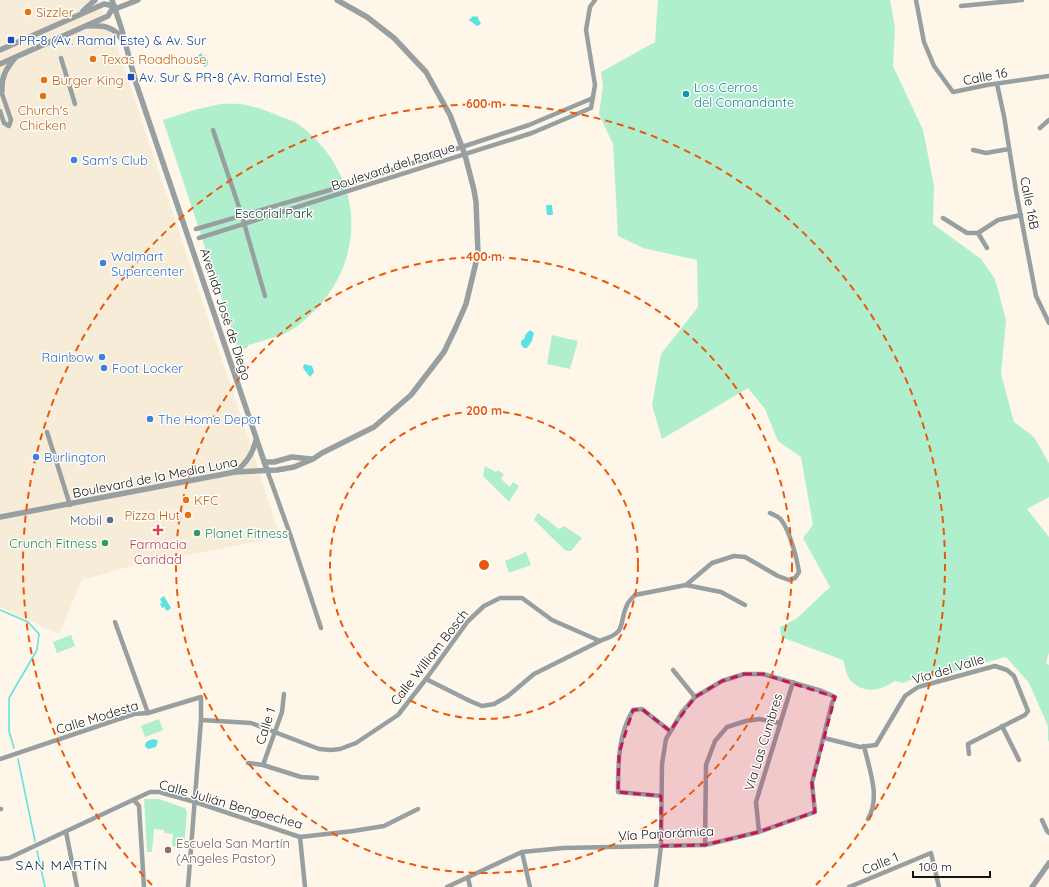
<svg xmlns="http://www.w3.org/2000/svg" width="1049" height="887" font-family="Quicksand,sans-serif">
<style>
.commercial{fill:#f6ecd7}
.green{fill:#b0efce}
.water{fill:#5ee1e1}
.lines{fill:none;stroke-linecap:round;stroke-linejoin:round}
.stream{stroke:#5ee1e1;stroke-width:1.5}
.minor{stroke:#989fa1;stroke-width:4.5}
.tertiary{stroke:#989fa1;stroke-width:5.5}
.marked{fill:#c2185b;fill-opacity:0.2;stroke:#c2185b;stroke-width:3;stroke-dasharray:8 5;stroke-linejoin:round}
.ring{fill:none;stroke:#e8590c;stroke-width:2;stroke-dasharray:7 5}
.food-dot{fill:#e8710a;stroke:#fff;stroke-width:1.5}
.transit-dot{fill:#1a4fb4;stroke:#fff;stroke-width:1.5}
.culture-dot{fill:#0f9aa8;stroke:#fff;stroke-width:1.5}
.shop-dot{fill:#3f7fe0;stroke:#fff;stroke-width:1.5}
.service-dot{fill:#5c6f8a;stroke:#fff;stroke-width:1.5}
.health-dot{fill:#e0444e;stroke:#fff;stroke-width:1.5}
.leisure-dot{fill:#2e9e5b;stroke:#fff;stroke-width:1.5}
.education-dot{fill:#8d6e63;stroke:#fff;stroke-width:1.5}
.labels{text-anchor:middle;stroke-width:3;stroke-linejoin:round;paint-order:stroke}
.food-label{font-size:13px;fill:#c56008;stroke:#fff;text-anchor:start}
.transit-label{font-size:13px;fill:#164399;stroke:#fff;text-anchor:start}
.street-label{font-size:13px;fill:#16140f;stroke:#fff}
.culture-label{font-size:13px;fill:#0d838f;stroke:#fff;text-anchor:start}
.shop-label{font-size:13px;fill:#366cbe;stroke:#fff;text-anchor:start}
.park-label{font-size:13px;fill:#16402d;stroke:#fff}
.service-label{font-size:13px;fill:#4e5e75;stroke:#fff;text-anchor:end}
.leisure-label{font-size:13px;fill:#27864d;stroke:#fff;text-anchor:start}
.health-label{font-size:13px;fill:#be3a42;stroke:#fff}
.education-label{font-size:13px;fill:#785e54;stroke:#fff;text-anchor:start}
.neighbourhood-label{font-size:14px;letter-spacing:1px;fill:#082c44;stroke:#fff}
.centre{fill:#e8590c;stroke:#fff;stroke-width:2}
.ring-label{font-size:12px;text-anchor:middle;font-weight:bold;fill:#e8590c;stroke:#fff;stroke-width:3;stroke-linejoin:round;paint-order:stroke}
</style>
<rect width="100%" height="100%" fill="#fef6e8"/>
<!-- commercial -->
<path class="commercial" d="M0,0h98l19,47 132,393 31,97 -145,28 -53,15 -23,54 -59,-27z"/>
<!-- green -->
<g class="green">
<path d="M658,0h232l5,28 -2,38 30,64 11,56 -1,38 48,35 14,20 11,41 -5,54 13,48 20,15 15,26v34l-22,12 22,28v115l-3,11 3,2v77l-1,-2v-14l-19,-43 -23,-26 -70,19h-16l-17,7 -8,-2c-14,9 -30,14 -44,0 -4,-4 -6,-15 -8,-21l-62,-23 -1,-10 16,-8 34,-32 -27,-49 10,-13 -12,-68 -23,-16 -13,-32 -17,-21 -86,51 -10,-34 9,-51 37,-47 -1,-47 -54,-12 -25,-12 -5,-92 -14,-30 4,-28 -2,-14 54,-30z"/>
<path d="M220,104c10,0 21,-1 30,2 11,2 21,7 32,11 5,2 12,4 16,7 73,54 70,150 -2,203 -14,10 -32,13 -48,18v2l-9,4 -76,-231 31,-10z"/>
<path d="M552,335l26,6 -8,28 -23,-5z"/>
<path d="M485,466l11,6 2,-2 6,4 -3,5 9,8 3,-5 6,4 -10,16 -26,-26z"/>
<path d="M538,513l21,16 5,-3 18,12 -11,13h-5l-32,-31z"/>
<path d="M526,552l5,13 -22,8 -4,-12z"/>
<path d="M71,635l4,11 -18,7 -4,-11z"/>
<path d="M159,719l4,11 -18,7 -4,-11z"/>
<path d="M144,799h15l26,9 2,4 -3,36 -12,-2 1,-12 -9,-1v-3l-10,-1 -2,23h-5z"/>
</g>
<!-- water -->
<g class="water">
<path d="M473,16l2,1 2,-1 4,8 -4,2 -8,-6z"/>
<path d="M201,53l2,3 2,-1 3,5v4l-3,3 -9,-9z"/>
<path d="M546,205h6l1,10h-6z"/>
<path d="M530,330l4,3 -2,8 -5,7h-3l-3,-3v-4l4,-3v-3z"/>
<path d="M304,364l8,2 2,6 -4,5 -7,-9z"/>
<path d="M164,596l7,12 -4,3 -3,-4 -2,1 -2,-4 2,-1 -2,-4z"/>
<path d="M154,739l4,2 -2,6 -8,2 -3,-3c0,-5 5,-6 9,-7z"/>
</g>
<g class="lines">
<!-- stream -->
<g class="stream">
<path d="M0,610l28,12 11,12 -2,16 -28,48v33l5,17"/>
<path d="M18,759l17,82"/>
<path d="M37,851l8,36"/>
</g>
<!-- minor -->
<g class="minor">
<path d="M916,0l8,42 10,24 19,26 34,-7 62,-9"/>
<path d="M961,6l61,-6"/>
<path d="M61,58l14,46"/>
<path d="M997,84l7,32 12,75 20,105 13,27"/>
<path d="M0,111l4,12 5,3 2,-6 -11,-32"/>
<path d="M1040,128l9,-8"/>
<path d="M213,130l29,86 23,80"/>
<path d="M973,150l13,3 23,-4"/>
<path d="M943,218l24,15h11l20,-13 23,-5"/>
<path d="M196,229l144,-42 122,-40 67,-22 64,-27"/>
<path d="M978,233l9,15"/>
<path d="M199,238l333,-105 59,-25 4,-23 -9,-55 4,-23 5,-7"/>
<path d="M47,432l23,73"/>
<path d="M267,470l23,64 31,94"/>
<path d="M686,585l35,7 24,13"/>
<path d="M115,622l33,91"/>
<path d="M673,670l22,27"/>
<path d="M426,679l44,22 12,5 12,-2 14,-8 26,-22 68,-34c26,-8 16,-16 25,-35 1,-3 5,-7 8,-10l51,-10 26,-22 22,-7 11,1 33,19 11,4 6,-2 4,-6c-2,-13 -9,-40 -17,-51 -2,-4 -8,-6 -12,-8"/>
<path d="M201,720l50,3 68,26 12,1 9,-1 16,-6 42,-28 28,-36 42,-58 16,-15 16,-8h22l30,22 48,21"/>
<path d="M1002,726l17,34"/>
<path d="M824,738l36,9 16,-2 29,-49 13,-9 77,-21 12,4 7,6 14,35 -3,4 -57,29 1,10"/>
<path d="M864,746c5,23 17,51 4,73"/>
<path d="M0,759l134,-45 14,-1 53,-16v23l-13,167"/>
<path d="M248,763l15,2 38,12 16,1"/>
<path d="M263,765l19,-53 2,-18"/>
<path d="M661,796l-43,-4c0,-28 0,-57 15,-82l9,-1 28,22"/>
<path d="M134,800l5,6 5,81"/>
<path d="M0,809h1"/>
<path d="M1042,820l5,11 2,2"/>
<path d="M66,832l11,55"/>
<path d="M759,832l-3,-30 37,-120"/>
<path d="M300,837l5,50"/>
<path d="M705,845l1,-80 9,-24 12,-14 19,-6 13,-2 21,4"/>
<path d="M522,852l8,35"/>
<path d="M0,859l9,-1 141,-66h9l36,10 105,35 53,-6 31,-5 34,-17"/>
<path d="M468,878l2,9"/>
<path d="M447,887l75,-35 41,-4 142,-3 54,-13 56,-20 -3,-29 20,-80 3,-6 -13,-6 -59,-17h-19l-22,7 -27,16 -13,15 -16,27 -4,25 -1,82 -5,41"/>
<path d="M849,887l82,-34 8,34"/>
</g>
<!-- tertiary -->
<g class="tertiary">
<path d="M112,0l9,27 15,56 131,387"/>
<path d="M115,9l23,-9"/>
<path d="M83,11l12,-11"/>
<path d="M88,26c16,-1 27,1 35,15"/>
<path d="M0,50l104,-46 10,2"/>
<path d="M0,64l108,-48 6,-10"/>
<path d="M2,91c-1,-14 4,-22 13,-33"/>
<path d="M264,462h10l18,-5 19,2"/>
<path d="M235,472c11,-8 18,-19 21,-32"/>
<path d="M0,517l235,-45 42,-2 17,-3 19,-8 9,-6 52,-26 37,-32 33,-43 12,-25 10,-23 12,-50 -2,-52 -2,-12 -9,-35 -15,-40 -24,-43 -32,-34 -27,-21 -30,-17"/>
<path d="M1032,887l17,-24"/>
</g>
</g>
<!-- marked area -->
<path class="marked" d="M744,674h19l72,23 -23,86 3,29 -56,20 -54,13 -44,1v-50l-43,-4 1,-39 14,-43 9,-1 28,22 25,-34 27,-16z"/>
<!-- distance rings -->
<g class="ring">
<circle cx="484" cy="565" r="154"/>
<circle cx="484" cy="565" r="308"/>
<path d="M152 885A461 461 0 1 1 816 885"/>
</g>
<!-- markers -->
<g class="food-dot">
<circle cx="28" cy="12" r="4"/>
<circle cx="93" cy="59" r="4"/>
<circle cx="44" cy="80" r="4"/>
<circle cx="43" cy="96" r="4"/>
<circle cx="186" cy="500" r="4"/>
<circle cx="188" cy="515" r="4"/>
</g>
<g class="transit-dot">
<rect x="7" y="36" width="8" height="8" rx="2"/>
<rect x="127" y="73" width="8" height="8" rx="2"/>
</g>
<circle class="culture-dot" cx="686" cy="94" r="4"/>
<g class="shop-dot">
<circle cx="74" cy="160" r="4"/>
<circle cx="103" cy="263" r="4"/>
<circle cx="102" cy="357" r="4"/>
<circle cx="104" cy="368" r="4"/>
<circle cx="150" cy="419" r="4"/>
<circle cx="36" cy="457" r="4"/>
</g>
<circle class="service-dot" cx="110" cy="520" r="4"/>
<path class="health-dot" d="M156 524h4v4h4v4h-4v4h-4v-4h-4v-4h4z"/>
<g class="leisure-dot">
<circle cx="197" cy="533" r="4"/>
<circle cx="105" cy="543" r="4"/>
</g>
<circle class="education-dot" cx="168" cy="850" r="4"/>
<g class="labels">
<!-- food labels -->
<g class="food-label">
<text x="36" y="17">Sizzler</text>
<text x="101" y="64">Texas Roadhouse</text>
<text x="52" y="85">Burger King</text>
<text x="43" y="115" text-anchor="middle">Church's<tspan x="43" dy="15">Chicken</tspan></text>
<text x="194" y="505">KFC</text>
<text x="180" y="520" text-anchor="end">Pizza Hut</text>
</g>
<!-- transit labels -->
<g class="transit-label">
<text x="19" y="45">PR-8 (Av. Ramal Este) &amp; Av. Sur</text>
<text x="139" y="82">Av. Sur &amp; PR-8 (Av. Ramal Este)</text>
</g>
<!-- street labels -->
<g class="street-label">
<text transform="translate(985 76) rotate(-11)" y="5">Calle 16</text>
<text transform="translate(393 166) rotate(-18)" y="5">Boulevard del Parque</text>
<text transform="translate(1030 203) rotate(79)" y="5">Calle 16B</text>
<text transform="translate(226 314) rotate(72)" y="5">Avenida José de Diego</text>
<text transform="translate(155 477) rotate(-11)" y="5">Boulevard de la Media Luna</text>
<text transform="translate(429 657) rotate(-52)" y="5">Calle William Bosch</text>
<text transform="translate(948 669) rotate(-17)" y="5">Vía del Valle</text>
<text transform="translate(97 717) rotate(-17)" y="5">Calle Modesta</text>
<text transform="translate(265 726) rotate(-72)" y="5">Calle 1</text>
<text transform="translate(763 742) rotate(-73)" y="5">Vía Las Cumbres</text>
<text transform="translate(231 804) rotate(16)" y="5">Calle Julián Bengoechea</text>
<text transform="translate(666 833) rotate(-3)" y="5">Vía Panorámica</text>
<text transform="translate(880 863) rotate(-22)" y="5">Calle 1</text>
</g>
<!-- culture labels -->
<g class="culture-label">
<text x="694" y="92">Los Cerros<tspan x="694" dy="15">del Comandante</tspan></text>
</g>
<!-- shop labels -->
<g class="shop-label">
<text x="82" y="165">Sam's Club</text>
<text x="111" y="261">Walmart<tspan x="111" dy="15">Supercenter</tspan></text>
<text x="94" y="362" text-anchor="end">Rainbow</text>
<text x="112" y="373">Foot Locker</text>
<text x="158" y="424">The Home Depot</text>
<text x="44" y="462">Burlington</text>
</g>
<!-- park labels -->
<g class="park-label">
<text x="274" y="218">Escorial Park</text>
</g>
<!-- service labels -->
<g class="service-label">
<text x="102" y="525">Mobil</text>
</g>
<!-- leisure labels -->
<g class="leisure-label">
<text x="205" y="538">Planet Fitness</text>
<text x="97" y="548" text-anchor="end">Crunch Fitness</text>
</g>
<!-- health labels -->
<g class="health-label">
<text x="158" y="549">Farmacia<tspan x="158" dy="15">Caridad</tspan></text>
</g>
<!-- education labels -->
<g class="education-label">
<text x="176" y="848">Escuela San Martín<tspan x="176" dy="15">(Angeles Pastor)</tspan></text>
</g>
<!-- neighbourhood labels -->
<g class="neighbourhood-label">
<text x="62" y="870">SAN MARTÍN</text>
</g>
</g>
<circle cx="484" cy="565" r="6" class="centre"/>
<g class="ring-label">
<text x="484" y="108">600 m</text>
<text x="484" y="261">400 m</text>
<text x="484" y="415">200 m</text>
</g>
<!-- scale -->
<path d="M913 871v6h77v-6" fill="none" stroke="#16140f" stroke-width="2"/>
<text x="919" y="871" font-size="12" fill="#16140f" stroke="#ffffff" stroke-width="3" paint-order="stroke">100 m</text>
</svg>
